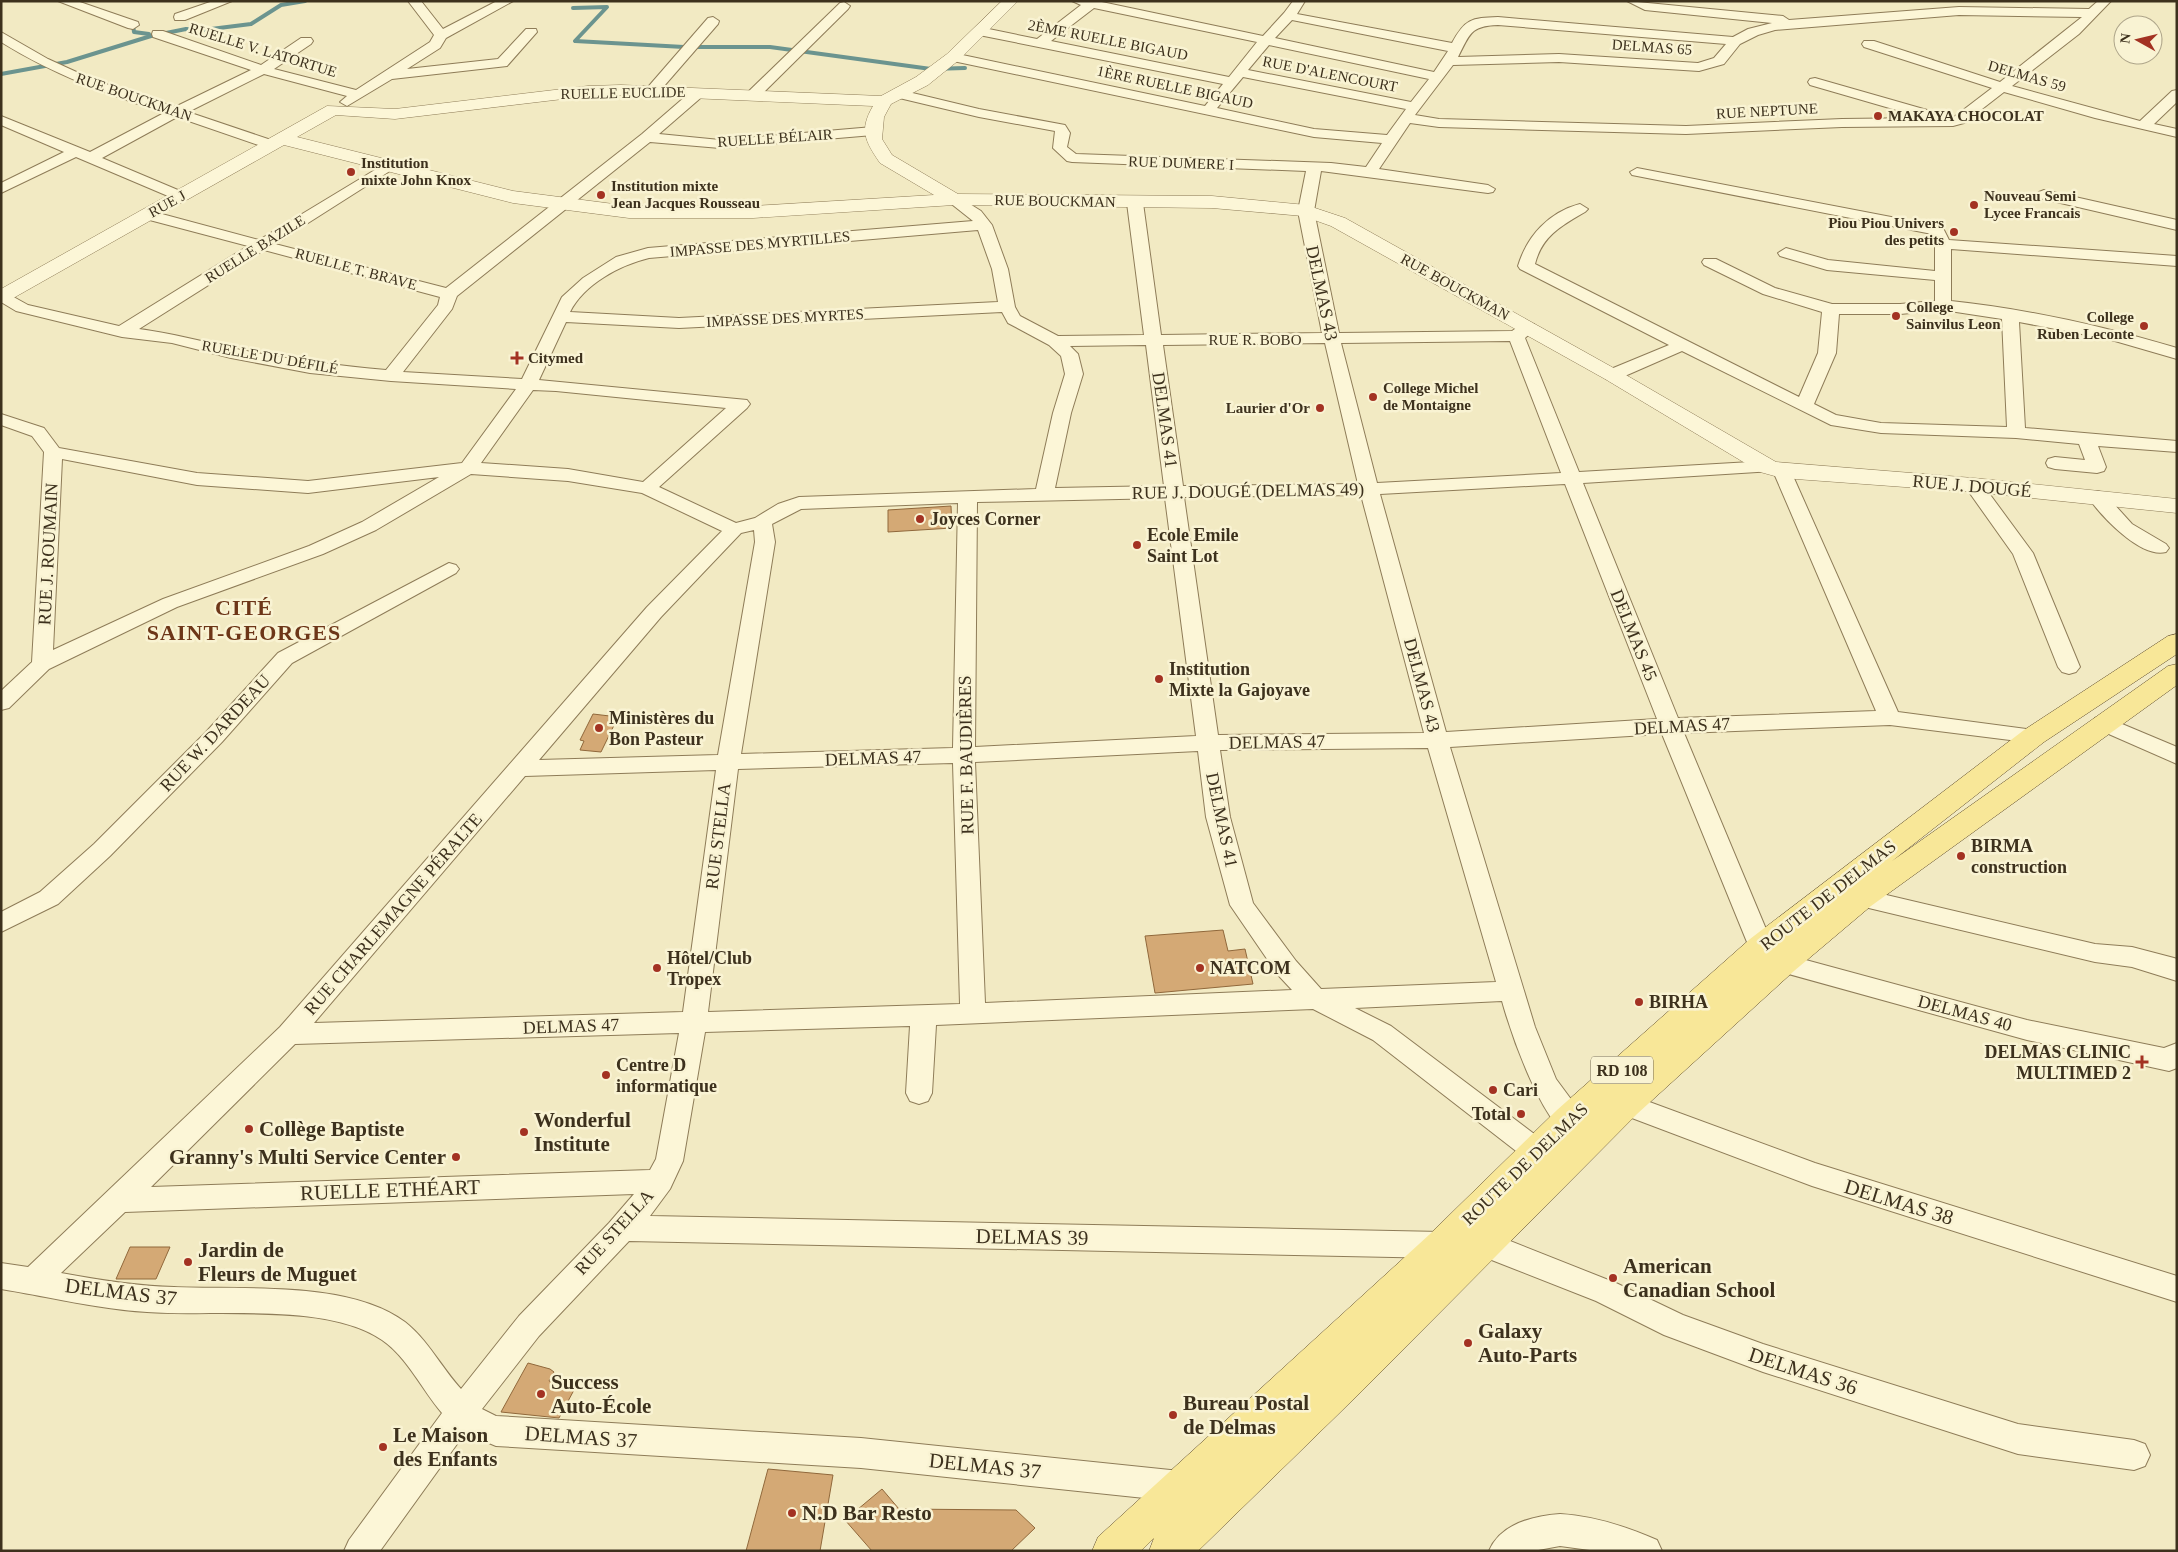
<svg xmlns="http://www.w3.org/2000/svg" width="2178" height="1552" font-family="'Times New Roman',serif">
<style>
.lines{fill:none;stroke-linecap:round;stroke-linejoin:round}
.stream{stroke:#6b948f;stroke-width:4}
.building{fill:#d4a975;stroke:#90683b}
.minor-casing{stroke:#8e7c58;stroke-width:2}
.tertiary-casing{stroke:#8e7c58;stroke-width:1}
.primary-casing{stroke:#5c492c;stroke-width:1}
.minor{fill:#fcf6d7;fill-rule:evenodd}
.tertiary{fill:#fcf6d7;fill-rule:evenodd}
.primary{fill:#f8e798;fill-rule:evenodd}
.poi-dot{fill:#a33222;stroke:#f9f3d3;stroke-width:2}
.labels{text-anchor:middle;stroke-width:5;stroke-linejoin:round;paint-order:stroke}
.far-street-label{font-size:15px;fill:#3d311d;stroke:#f9f3d3}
.far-poi-label{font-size:15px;font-weight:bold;fill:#3d311d;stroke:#f9f3d3;text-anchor:start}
.shield{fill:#f9f3d3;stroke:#756b54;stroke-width:1}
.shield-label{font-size:16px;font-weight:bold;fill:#3d311d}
.street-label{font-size:18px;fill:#3d311d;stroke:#f9f3d3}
.poi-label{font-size:18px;font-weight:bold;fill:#3d311d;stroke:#f9f3d3;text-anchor:start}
.near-poi-label{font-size:21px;font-weight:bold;fill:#3d311d;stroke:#f9f3d3;text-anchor:start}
.near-street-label{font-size:21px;fill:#3d311d;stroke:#f9f3d3}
.district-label{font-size:22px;font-weight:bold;letter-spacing:1px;fill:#6d3618;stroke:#f9f3d3}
</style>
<rect width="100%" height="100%" fill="#f2eac3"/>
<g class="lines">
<!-- stream -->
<g class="stream">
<path d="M573,8l34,-1 -32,34 109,6h86l161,22 34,-1"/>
<path d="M133,25l1,7 15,2"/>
<path d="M1,74l66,-12 84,-26 35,-7 17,1 48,-6 30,-19 24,-4"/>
</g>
</g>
<!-- building -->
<g class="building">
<path d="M951,506l1,22 -64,4v-22z"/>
<path d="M593,714l25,3 -17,35 -21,-2 4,-9 -4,-1z"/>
<path d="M1223,930l5,21 17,-2 8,35 -98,9 -10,-57z"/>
<path d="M130,1247h40l-14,32h-40z"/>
<path d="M528,1363l22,6 4,3 -5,9 25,9 -15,28 -58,-6z"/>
<path d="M768,1469l65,6 -13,76h-74z"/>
<path d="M882,1489l17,20 117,1 19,18 -24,23h-139l-27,-31z"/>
</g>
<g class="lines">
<!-- minor casing -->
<g class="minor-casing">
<g id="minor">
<path d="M58,1h19l61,21 1,3 -6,4 -5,-1z"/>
<path d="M213,1h19l-47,19h-10l-1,-3 1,-3z"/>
<path d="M408,1h13l22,28 54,-28h16l-67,37 -6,10 -33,21 91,-10 28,-30h10l1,3 -30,34 -115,13 -45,27 -7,-4 7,-6 -83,-22 -76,38 89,30 2,3 -2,3h-10l-90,-31 -75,41 83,35 3,3 -3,3h-10l-99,-42 -75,36v-10l63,-31 -63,-27v-9l89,36 74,-39c-61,-21 -108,-37 -163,-71v-10l47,27 46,21 81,27 76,-37 -98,-33 -1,-3 1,-3h10l98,34 40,-27h10l2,3 -2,3 -37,25 82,21 74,-48 4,-7z"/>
<path d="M1072,1h25l166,35 21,-23 9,-12h12l-8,13 155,29c13,-24 19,-25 46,-26l235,20 15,-8 24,-6 -127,-13 -18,-9 156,15 6,4 170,-13 130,2 9,-8h13l-32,33 -67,52 128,35 32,-30 5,-1v12l-23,22 23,5v8l-82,-19 -91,-26 -40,31 -11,3 -111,1 -156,7 -247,-7 -29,-4 -31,46 109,16 7,4 -2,3 -5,1 -167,-22 -7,40 25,122 173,-2 10,-7h12l2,4 -11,10 54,134 189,-11 7,2 2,4h12l109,245 144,19 3,5 -3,5 -8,2 -144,-18 -206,8 87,208 20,15 236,64 137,28 13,-5v25l-8,3 -142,-31 -253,-70 -22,-16 -3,-7 -87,-213 -212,13 85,280 21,52 37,50 -4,8c-4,1 -8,3 -11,3 -33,-4 -68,-110 -76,-139l-147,7 36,18 167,126 4,8 -4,8 -10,4 -10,-4 -165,-128 -60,-31 -377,16 -4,68 -4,8 -9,3 -9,-3 -4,-8 4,-67 -205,6 -22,129 -13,28 -20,27 792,16 43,-1 131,52 67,32 80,29 255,80 116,16 11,4 5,11 -5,11 -11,4 -116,-16 -255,-82 -99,-37 -68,-34 -112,-44 -42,1 -813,-17 -90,95 -57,73 14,7 365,22 319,33 11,4 10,16 -5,11 -11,4 -12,-5 -312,-33 -365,-22 -31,-13 -85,118h-36l5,-11 93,-127c-20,-23 -34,-55 -60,-73 -55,-38 -169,-23 -235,-28 -49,-3 -97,-15 -146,-23v-26l27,4 252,-240 367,-420 75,-76 -80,-38 -74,-12 -97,-7 -95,56 -53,24 -146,53 -128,62 -40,39 -8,2v-19l31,-29 12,-210 -12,-16 -31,-11v-11l43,14 15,20 138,25 111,8 154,-18 54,-74 -125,-8 -81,-8 -79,-15 -59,-15 -50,-6 -106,-26 -15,-9v-12l27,15 91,21 129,-80 -106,-28 -3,-3 3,-3 5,-2 112,30 129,-78 7,4 -2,3 -118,75 171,44 196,-154 52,-45h10l2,3 -2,3 -45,39 61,6 153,-13 7,4 -7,4 -153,13 -70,-6 -193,154 -5,13 -49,63 119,7 40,-82 21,-19 33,-21 32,-9 325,-27 -24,-19 -3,-3 3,-3 5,-2 27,17 11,14 16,44 7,38 5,9 38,20 86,-1 -17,-132 8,-5 8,5 18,132 161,-2 -24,-122 8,-40 -234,-9 -5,-1 -14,-13 2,-17 -76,-14 -84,-20 -2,-3 7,-4 79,19 86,16 5,8 -3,14 9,7 255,9 35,4 16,-24 -68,-6 -361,-76 -7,-4 7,-4 252,53 18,-22 -244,-49 -6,-4 6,-4 58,12 44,-34zM1094,8l163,34 -28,35 -178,-36zM1959,15l123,2 -82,65 -126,-41h-10l-2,3 2,3 128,41 -38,29 -20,1 2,-3 -2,-3 -119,-34 -5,1 -2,3 2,3 114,33 -82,1 -156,7 -247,-7 -24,-4 38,-50 106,-3 140,9 25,-7 16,-20 18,-9 17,-5zM1292,20l156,31 -14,21 -159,-34zM1498,25l228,19 -12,14 -16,5 -139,-9 -101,3c12,-23 12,-31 40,-32zM1269,45l160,34 -18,23 -163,-32zM1243,77l163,32 -19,26 -73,-6 -97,-21zM978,230l14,39 6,33 -319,16 -109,-6c14,-28 50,-47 79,-54zM264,250l176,47 -2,8 -52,65c-52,-5 -103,-11 -154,-22 -32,-7 -61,-15 -93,-19zM1002,312l6,11 41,22 12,11 4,18 -12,39 -17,76 -237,8 -21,7 -23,14 -19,5 -77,-36 88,-79 3,-4 -3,-4 -208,-20 27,-58 113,6zM1510,341l51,132 -184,10 -36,-140zM1325,343l33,141 -175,2 -20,-141zM1146,345l18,141 -109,2 16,-75 12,-39 -5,-20 -8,-8zM533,390l23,1 170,17 -83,74 -75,-13 -87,-6zM62,459l135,26 111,8 131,-16 -77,45 -53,24 -146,53 -110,51zM1773,471l103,240 -198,7 -95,-235zM1565,484l92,235 -211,13 -66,-238zM1361,495l63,238 -206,2 -34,-238zM1165,498l31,238 -221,11 2,-245zM958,503l-5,245 -212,6 34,-212 -3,-18 29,-15zM754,530l1,12 -37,213 -179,5 122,-143 80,-84zM1428,748l68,234 -175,7 -25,-28 -43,-58 -23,-86 -10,-67zM1198,751l8,66 24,88 48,70 14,15 -307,13 -10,-241zM953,763l7,241 -252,8 30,-243zM716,770l-33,242 -369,11 211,-247zM679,1033l-23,126 -6,11 -499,17 144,-143zM634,1194l-25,29 -90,93 -58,73c-20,-22 -33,-49 -56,-67 -56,-42 -164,-32 -231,-35 -38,-1 -75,-7 -113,-14l64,-61z"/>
<path d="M844,2l6,4 -2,3 -89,88h-10l-2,-3 2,-3 91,-88z"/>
<path d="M713,17l6,4 -1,3 -60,69h-10l-2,-3 2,-3 60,-69z"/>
<path d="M1637,168l301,58 5,2 6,12 228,16v10l-226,-17v52c76,8 152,25 226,47v11l-69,-20 -89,-17 6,106 152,13v11l-79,-6 8,21 -2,4 -7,2 -42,-4 -7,-2 -2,-4 2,-4 7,-2 30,3 -6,-16 -63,-6 -135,-5 -50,-8 -149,-74 -64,28h-12l-3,-4 3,-4 63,-26 -149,-76 -2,-3c9,-30 31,-54 62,-62l8,5 -3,3c-24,14 -43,24 -50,52l264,133 19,-44 4,-41 -59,-18 -59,-29 -2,-3 2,-3h12l59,29 57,16h68l35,-3v-21l-108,-10 -47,-14 -2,-3 8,-5 42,12 107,11v-27l-3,-10 -300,-59 -2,-3zM1943,310l59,9 5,108 -126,-4 -45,-8 -22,-11 22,-51 3,-39h61z"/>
<path d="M2044,190l133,30v10l-138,-32 -3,-3 3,-3z"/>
<path d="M1973,479l7,2 53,72 47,114 -4,5 -7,2 -7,-2 -4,-5 -45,-113 -49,-69 2,-4z"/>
<path d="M2097,491l7,2 28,31 34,20 3,4 -3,4c-25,7 -65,-36 -78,-55l2,-4z"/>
<path d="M449,563l7,2 3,4 -3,4 -164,90 -70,79 -112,114 -52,48 -57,28v-20l39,-20 54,-48 112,-112 72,-79z"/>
<path d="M2103,716l74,31v17l-82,-36 -3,-5 3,-5z"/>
<path d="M1861,889l234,55 37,3 42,11 3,1v22l-45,-14 -37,-5 -243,-58 -3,-6 3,-6z"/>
<path d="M1625,1093l190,70 362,113v26l-365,-116 -196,-74 -4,-8 4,-8z"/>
<path d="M1560,1514c34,2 65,12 97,26l5,11h-65l-37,-5 -27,5h-44c11,-27 44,-35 71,-37z"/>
</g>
</g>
<!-- tertiary casing -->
<g class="tertiary-casing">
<path id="tertiary" d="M1002,1h16l-59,59 -31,25 -37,19 -7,13 -2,22 10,16 66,39 254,2 94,9 39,13 274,153 157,91 197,16 204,21v14l-204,-21 -191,-14 -22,-6 -155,-93 -274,-153 -28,-10 -91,-8 -258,-3 -201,13h-124l-116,-15 -229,-58 -276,156 -7,2v-14l326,-183 68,3 193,-23 33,-1 260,11 35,-19 31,-23zM621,95l252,11c-14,24 -8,35 7,57l54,32 -181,11h-124l-116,-15 -216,-54 39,-22 59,4 193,-23z"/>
</g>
<!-- primary casing -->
<g class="primary-casing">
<path id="primary" d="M2177,634v20l-133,88 -152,119 276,-195 9,-2v21l-306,221 -77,65 -157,143 -274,276 -165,161h-49l5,-13 -13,13h-49l6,-14 332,-303 127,-124 193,-171 274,-209 144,-94z"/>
</g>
<!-- minor -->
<use href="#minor" class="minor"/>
<!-- tertiary -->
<use href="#tertiary" class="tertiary"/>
<!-- primary -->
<use href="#primary" class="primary"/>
</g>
<!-- markers -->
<g class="poi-dot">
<circle cx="1878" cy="116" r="5"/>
<circle cx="351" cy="172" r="5"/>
<circle cx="601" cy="195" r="5"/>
<circle cx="1974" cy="205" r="5"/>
<circle cx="1954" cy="232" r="5"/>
<circle cx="1896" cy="316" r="5"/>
<circle cx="2144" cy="326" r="5"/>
<path d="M514.5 350.5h5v5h5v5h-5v5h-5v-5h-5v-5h5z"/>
<circle cx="1373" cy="397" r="5"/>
<circle cx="1320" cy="408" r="5"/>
<circle cx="920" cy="519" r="5"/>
<circle cx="1137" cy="545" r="5"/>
<circle cx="1159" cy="679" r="5"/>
<circle cx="599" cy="728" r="5"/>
<circle cx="1961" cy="856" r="5"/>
<circle cx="657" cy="968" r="5"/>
<circle cx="1200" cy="968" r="5"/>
<circle cx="1639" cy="1002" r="5"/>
<path d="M2139.5 1054.5h5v5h5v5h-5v5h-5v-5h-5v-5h5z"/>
<circle cx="606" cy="1075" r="5"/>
<circle cx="1493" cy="1090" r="5"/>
<circle cx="1521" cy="1114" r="5"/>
<circle cx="249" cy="1129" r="5"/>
<circle cx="524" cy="1132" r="5"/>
<circle cx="456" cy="1157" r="5"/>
<circle cx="188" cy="1262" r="5"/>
<circle cx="1613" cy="1278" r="5"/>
<circle cx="1468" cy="1343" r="5"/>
<circle cx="541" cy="1394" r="5"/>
<circle cx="1173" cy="1415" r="5"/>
<circle cx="383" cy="1447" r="5"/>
<circle cx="792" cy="1513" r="5"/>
</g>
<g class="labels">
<!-- far-street labels -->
<g class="far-street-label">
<text transform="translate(1108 40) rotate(11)" y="5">2ÈME RUELLE BIGAUD</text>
<text transform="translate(1652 47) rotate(4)" y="5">DELMAS 65</text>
<text transform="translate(263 50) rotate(17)" y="5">RUELLE V. LATORTUE</text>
<text transform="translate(1330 74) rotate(11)" y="5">RUE D'ALENCOURT</text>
<text transform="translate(2027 76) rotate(16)" y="5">DELMAS 59</text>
<text transform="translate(1175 87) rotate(12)" y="5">1ÈRE RUELLE BIGAUD</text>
<text transform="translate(623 93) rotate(-1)" y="5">RUELLE EUCLIDE</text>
<text transform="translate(134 97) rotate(19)" y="5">RUE BOUCKMAN</text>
<text transform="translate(1767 111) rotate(-3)" y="5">RUE NEPTUNE</text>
<text transform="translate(775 138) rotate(-4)" y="5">RUELLE BÉLAIR</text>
<text transform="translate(1181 163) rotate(2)" y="5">RUE DUMERE I</text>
<text transform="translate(1055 201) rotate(1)" y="5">RUE BOUCKMAN</text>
<text transform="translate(167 204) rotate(-29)" y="5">RUE J</text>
<text transform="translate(760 244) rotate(-5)" y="5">IMPASSE DES MYRTILLES</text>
<text transform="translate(255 249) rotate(-32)" y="5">RUELLE BAZILE</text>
<text transform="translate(356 269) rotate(15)" y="5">RUELLE T. BRAVE</text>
<text transform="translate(1455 287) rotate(29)" y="5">RUE BOUCKMAN</text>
<text transform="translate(785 318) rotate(-3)" y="5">IMPASSE DES MYRTES</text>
<text x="1255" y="345">RUE R. BOBO</text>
<text transform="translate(270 357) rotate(10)" y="5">RUELLE DU DÉFILÉ</text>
</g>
<!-- far-poi labels -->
<g class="far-poi-label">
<text x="1888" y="121">MAKAYA CHOCOLAT</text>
<text x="361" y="168">Institution<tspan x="361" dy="17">mixte John Knox</tspan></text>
<text x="611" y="191">Institution mixte<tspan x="611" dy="17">Jean Jacques Rousseau</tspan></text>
<text x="1984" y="201">Nouveau Semi<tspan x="1984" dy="17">Lycee Francais</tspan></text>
<text x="1944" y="228" text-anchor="end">Piou Piou Univers<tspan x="1944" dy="17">des petits</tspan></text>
<text x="1906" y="312">College<tspan x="1906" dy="17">Sainvilus Leon</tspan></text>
<text x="2134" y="322" text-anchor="end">College<tspan x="2134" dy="17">Ruben Leconte</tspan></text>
<text x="528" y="363">Citymed</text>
<text x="1383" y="393">College Michel<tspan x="1383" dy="17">de Montaigne</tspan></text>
<text x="1310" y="413" text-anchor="end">Laurier d'Or</text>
</g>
<!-- shield labels -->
<rect class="shield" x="1591" y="1056.5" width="62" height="27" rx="4"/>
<g class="shield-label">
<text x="1622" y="1076">RD 108</text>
</g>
<!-- street labels -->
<g class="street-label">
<text transform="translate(1322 293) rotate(78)" y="6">DELMAS 43</text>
<text transform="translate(1165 420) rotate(82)" y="6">DELMAS 41</text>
<text transform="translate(1972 486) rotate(5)" y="6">RUE J. DOUGÉ</text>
<text transform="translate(1248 491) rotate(-1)" y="6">RUE J. DOUGÉ (DELMAS 49)</text>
<text transform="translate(48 554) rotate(-87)" y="6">RUE J. ROUMAIN</text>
<text transform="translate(1634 635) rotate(68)" y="6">DELMAS 45</text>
<text transform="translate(1422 685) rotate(75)" y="6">DELMAS 43</text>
<text transform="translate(1682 726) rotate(-3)" y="6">DELMAS 47</text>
<text transform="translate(215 733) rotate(-47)" y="6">RUE W. DARDEAU</text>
<text transform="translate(1277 742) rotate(-1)" y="6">DELMAS 47</text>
<text transform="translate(966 755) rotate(-91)" y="6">RUE F. BAUDIÈRES</text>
<text transform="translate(873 758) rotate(-2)" y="6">DELMAS 47</text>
<text transform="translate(1222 820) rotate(78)" y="6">DELMAS 41</text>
<text transform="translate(718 836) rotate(-83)" y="6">RUE STELLA</text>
<text transform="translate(1828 895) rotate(-38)" y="6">ROUTE DE DELMAS</text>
<text transform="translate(393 914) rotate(-49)" y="6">RUE CHARLEMAGNE PÉRALTE</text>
<text transform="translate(1965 1013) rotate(15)" y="6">DELMAS 40</text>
<text transform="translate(571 1026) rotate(-2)" y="6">DELMAS 47</text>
<text transform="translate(1525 1164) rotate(-44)" y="6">ROUTE DE DELMAS</text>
<text transform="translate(614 1232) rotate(-48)" y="6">RUE STELLA</text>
</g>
<!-- poi labels -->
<g class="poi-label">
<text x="930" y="525">Joyces Corner</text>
<text x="1147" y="541">Ecole Emile<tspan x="1147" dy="21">Saint Lot</tspan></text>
<text x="1169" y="675">Institution<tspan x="1169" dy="21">Mixte la Gajoyave</tspan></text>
<text x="609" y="724">Ministères du<tspan x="609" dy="21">Bon Pasteur</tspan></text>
<text x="1971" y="852">BIRMA<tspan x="1971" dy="21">construction</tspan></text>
<text x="667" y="964">Hôtel/Club<tspan x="667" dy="21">Tropex</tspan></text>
<text x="1210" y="974">NATCOM</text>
<text x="1649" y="1008">BIRHA</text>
<text x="2131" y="1058" text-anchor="end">DELMAS CLINIC<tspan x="2131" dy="21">MULTIMED 2</tspan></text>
<text x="616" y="1071">Centre D<tspan x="616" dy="21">informatique</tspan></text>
<text x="1503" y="1096">Cari</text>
<text x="1511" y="1120" text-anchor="end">Total</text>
</g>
<!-- near-poi labels -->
<g class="near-poi-label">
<text x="534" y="1127">Wonderful<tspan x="534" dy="24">Institute</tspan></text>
<text x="259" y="1136">Collège Baptiste</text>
<text x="446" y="1164" text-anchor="end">Granny's Multi Service Center</text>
<text x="198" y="1257">Jardin de<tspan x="198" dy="24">Fleurs de Muguet</tspan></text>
<text x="1623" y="1273">American<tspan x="1623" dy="24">Canadian School</tspan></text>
<text x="1478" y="1338">Galaxy<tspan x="1478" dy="24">Auto-Parts</tspan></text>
<text x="551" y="1389">Success<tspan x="551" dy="24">Auto-École</tspan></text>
<text x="1183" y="1410">Bureau Postal<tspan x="1183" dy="24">de Delmas</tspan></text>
<text x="393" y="1442">Le Maison<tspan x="393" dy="24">des Enfants</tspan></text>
<text x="802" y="1520">N.D Bar Resto</text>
</g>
<!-- near-street labels -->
<g class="near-street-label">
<text transform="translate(390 1190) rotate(-2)" y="7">RUELLE ETHÉART</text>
<text transform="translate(1899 1202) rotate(17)" y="7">DELMAS 38</text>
<text transform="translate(1032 1237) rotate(1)" y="7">DELMAS 39</text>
<text transform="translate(121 1292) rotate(7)" y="7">DELMAS 37</text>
<text transform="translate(1803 1371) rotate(18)" y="7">DELMAS 36</text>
<text transform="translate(581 1437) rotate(4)" y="7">DELMAS 37</text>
<text transform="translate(985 1466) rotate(6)" y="7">DELMAS 37</text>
</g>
<!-- district labels -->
<g class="district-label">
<text x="244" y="615">CITÉ<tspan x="244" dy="25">SAINT-GEORGES</tspan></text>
</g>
</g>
<!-- border -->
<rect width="2178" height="1552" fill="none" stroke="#3d311d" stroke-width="5"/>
<!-- north arrow -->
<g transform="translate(2138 40) rotate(278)"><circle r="24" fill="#f9f3d3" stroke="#aea58a"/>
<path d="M0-4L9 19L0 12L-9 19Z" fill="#a33222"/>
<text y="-8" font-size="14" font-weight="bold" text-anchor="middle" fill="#3d311d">N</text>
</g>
</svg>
